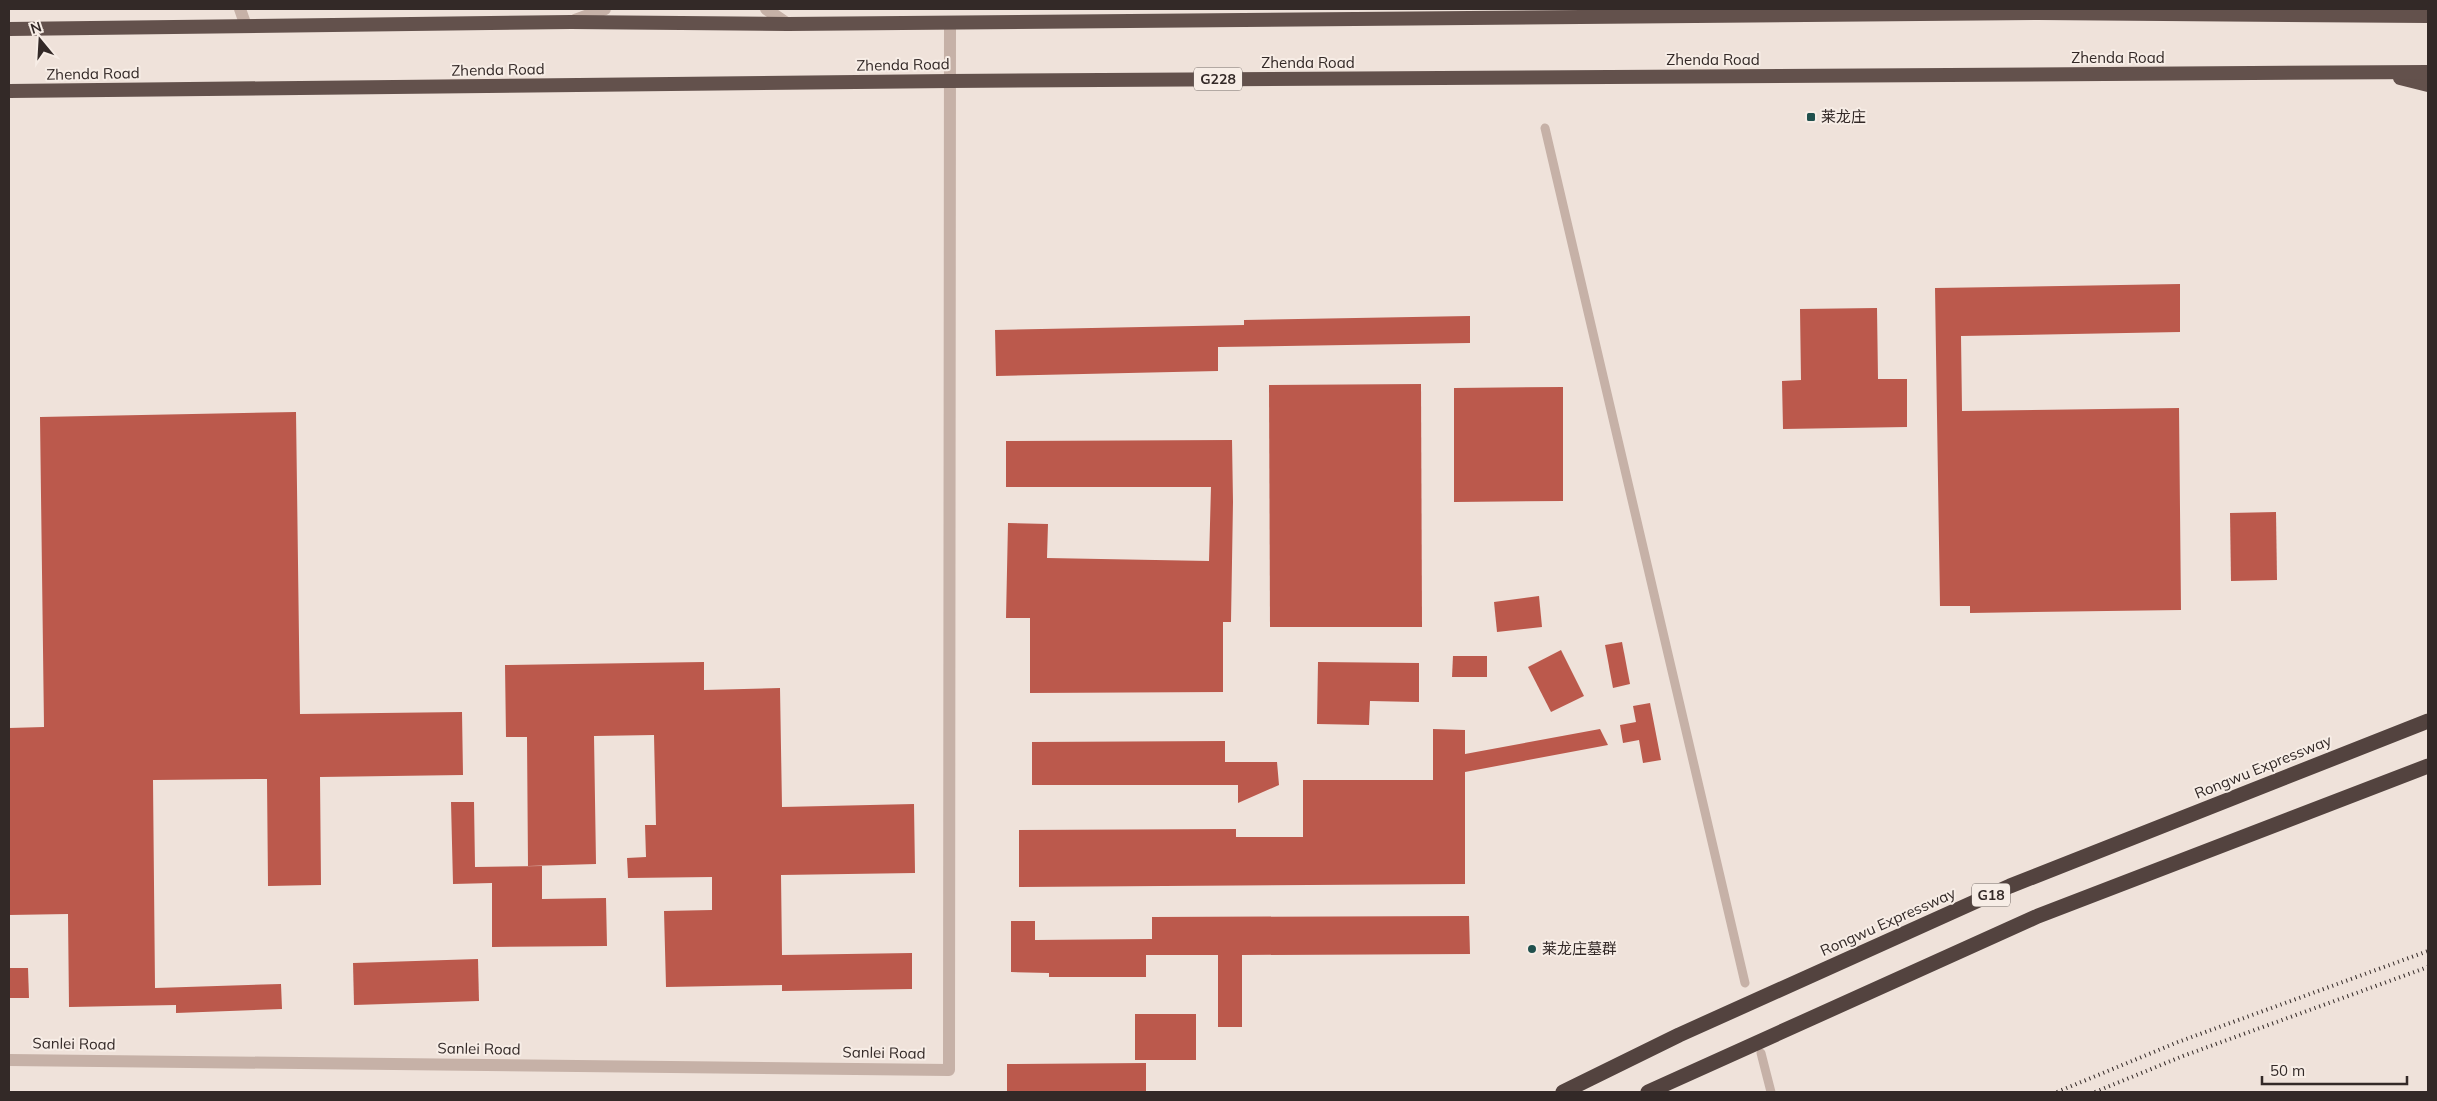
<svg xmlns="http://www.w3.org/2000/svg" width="2437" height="1101" font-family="Mulish,'Noto Sans SC',sans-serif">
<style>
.building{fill:#bb594c}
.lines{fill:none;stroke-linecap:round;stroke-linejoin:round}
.service{stroke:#c6b1a7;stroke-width:9}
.minor{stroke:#c6b1a7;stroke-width:12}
.tertiary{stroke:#c6b1a7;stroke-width:12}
.trunk{stroke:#63514c;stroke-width:14}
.motorway{stroke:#53433f;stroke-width:15}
.rail{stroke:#332927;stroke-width:4;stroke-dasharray:1 4;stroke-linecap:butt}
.poi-dot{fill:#20504d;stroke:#f7ede6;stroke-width:2}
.labels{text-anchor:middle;stroke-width:4;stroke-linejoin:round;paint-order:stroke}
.shield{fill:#f7ede6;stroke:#6e6460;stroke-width:1}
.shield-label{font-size:14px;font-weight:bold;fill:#332927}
.street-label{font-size:15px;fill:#332927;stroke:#f7ede6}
.poi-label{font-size:15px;fill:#332927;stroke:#f7ede6;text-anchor:start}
</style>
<rect width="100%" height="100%" fill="#efe2da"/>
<!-- building -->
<g class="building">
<path d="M2180,284v48l-219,4 1,75 217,-3 2,202 -211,3v-7h-30l-5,-318z"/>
<path d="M1877,308l1,71h29v48l-124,2 -1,-48 19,-1 -1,-71z"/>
<path d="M1470,316v27l-252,4v24l-222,5 -1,-46 249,-5v-5z"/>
<path d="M1421,384l1,243h-152l-1,-242z"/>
<path d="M1563,387v114l-109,1v-114z"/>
<path d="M296,412l4,302 162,-2 1,63 -143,2 1,108 -53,1 -1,-107 -114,1 2,208 126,-4 1,25 -106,4v-8l-107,2 -1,-93 -59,1v-187l35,-1 -4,-310z"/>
<path d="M1232,440l1,62 -2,120h-8v70l-193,1v-75h-24l2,-95 40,1 -1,34 162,3 2,-74h-205v-46z"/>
<path d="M2276,512l1,68 -46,1 -1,-68z"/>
<path d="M1539,596l3,31 -45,5 -3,-30z"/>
<path d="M1622,642l8,42 -17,4 -8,-43z"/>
<path d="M1561,650l23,46 -33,16 -23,-45z"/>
<path d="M1453,656h34v21h-35z"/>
<path d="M704,662v28l76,-2 2,119 132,-3 1,69 -134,2 1,80 130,-2v36l-130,2v-6l-116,2 -2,-76 48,-1v-33l-84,1 -1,-20 19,-1 -1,-32h11l-2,-90 -60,1 2,128 -68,2 -1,-129h-21l-1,-72z"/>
<path d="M1318,662l101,1v39l-49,-1 -1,24 -52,-1z"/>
<path d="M1650,703l11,57 -18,3 -4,-23 -16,3 -3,-18 16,-3 -3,-16z"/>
<path d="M1433,729l32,1v24l135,-25 8,16 -143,27v112l-446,3v-57l217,-1v8h67v-57h130z"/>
<path d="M1225,741v21h52l2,23 -41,18v-18h-206v-43z"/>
<path d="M451,802h23l1,65 67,-1v33l64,-1 1,48 -115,1v-64l-39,1z"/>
<path d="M1469,916l1,38 -228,1v72h-24v-72h-72v22h-97v-4l-38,-1v-51h24v19l117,-1v-22z"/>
<path d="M478,959l1,42 -125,4 -1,-42z"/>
<path d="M9,968h19l1,30h-20z"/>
<rect x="1135" y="1014" width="61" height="46"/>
<path d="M1146,1063v29h-139v-28z"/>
</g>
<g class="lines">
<!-- service -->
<g class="service">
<path d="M1545,128l200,855"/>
<path d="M1761,1053l10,39"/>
</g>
<!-- minor -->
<path class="minor" d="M240,9l6,17"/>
<!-- tertiary -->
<g class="tertiary">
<path d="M766,9l22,15"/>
<path d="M575,20l30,-11"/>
<path d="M9,1060l940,10 1,-1047"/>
</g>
<!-- trunk -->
<g class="trunk">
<path d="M9,29l562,-7 217,2 1251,-11 389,3"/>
<path d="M2400,78l28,7"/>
<path d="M9,91l941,-10 1478,-9"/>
</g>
<!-- motorway -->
<g class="motorway">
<path d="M1563,1092l116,-57 331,-149 418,-165"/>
<path d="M1648,1092l390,-176 390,-150"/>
</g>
<!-- rail -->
<g class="rail">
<path d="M2057,1092l121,-50 250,-91"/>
<path d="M2095,1092l88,-36 245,-89"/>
</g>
</g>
<!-- markers -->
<g class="poi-dot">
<rect x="1806" y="112" width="10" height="10" rx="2.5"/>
<circle cx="1532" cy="949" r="5"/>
</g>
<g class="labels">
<!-- shield labels -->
<g class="shield">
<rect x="1194" y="67.5" width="48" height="23" rx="4"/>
<rect x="1972" y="883.5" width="38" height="23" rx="4"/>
</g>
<g class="shield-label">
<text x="1218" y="84">G228</text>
<text x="1991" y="900">G18</text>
</g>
<!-- street labels -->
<g class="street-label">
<text x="2118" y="63">Zhenda Road</text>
<text x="1713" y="65">Zhenda Road</text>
<text x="1308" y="68">Zhenda Road</text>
<text transform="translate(903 65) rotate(-1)" y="5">Zhenda Road</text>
<text transform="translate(498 70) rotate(-1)" y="5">Zhenda Road</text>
<text transform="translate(93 74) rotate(-1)" y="5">Zhenda Road</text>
<text transform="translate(2263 767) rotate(-22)" y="5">Rongwu Expressway</text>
<text transform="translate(1888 922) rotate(-24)" y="5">Rongwu Expressway</text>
<text transform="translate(74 1044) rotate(1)" y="5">Sanlei Road</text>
<text transform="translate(479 1049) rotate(1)" y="5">Sanlei Road</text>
<text transform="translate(884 1053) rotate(1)" y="5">Sanlei Road</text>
</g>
<!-- poi labels -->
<g class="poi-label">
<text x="1821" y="122">莱龙庄</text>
<text x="1542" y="954">莱龙庄墓群</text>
</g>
</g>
<!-- border -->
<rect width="2437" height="1101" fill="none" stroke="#332927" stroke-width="20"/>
<!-- north arrow -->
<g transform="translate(40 40) rotate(342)" stroke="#f7ede6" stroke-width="4" paint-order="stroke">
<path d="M0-4L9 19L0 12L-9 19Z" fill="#332927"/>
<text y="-8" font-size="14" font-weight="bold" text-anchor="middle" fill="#332927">N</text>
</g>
<!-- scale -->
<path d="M2262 1076v8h145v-8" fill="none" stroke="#332927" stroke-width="2.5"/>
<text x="2270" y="1076" font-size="15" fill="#332927" stroke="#f7ede6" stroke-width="4" paint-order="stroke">50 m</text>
</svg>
